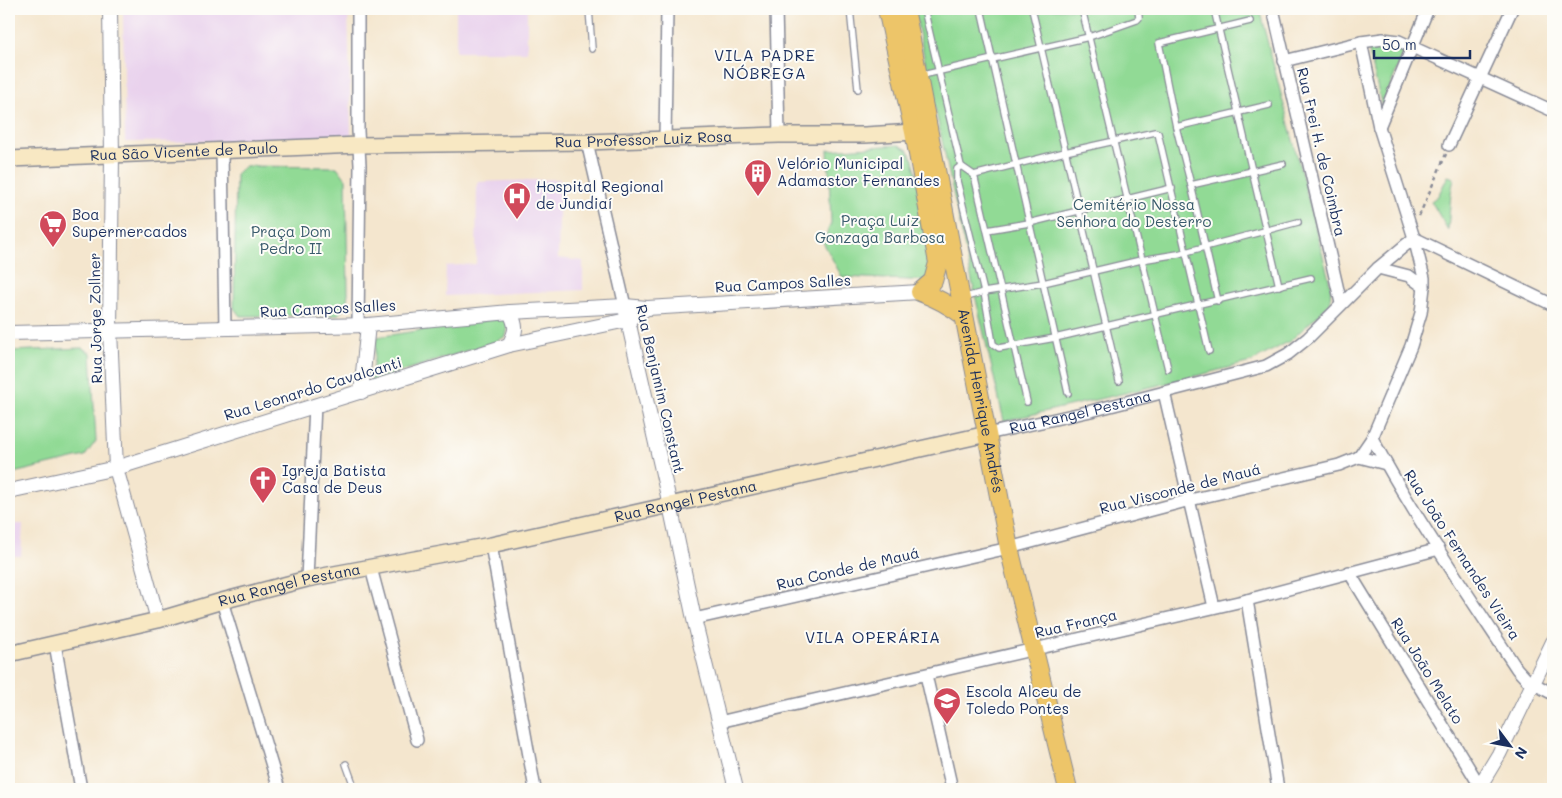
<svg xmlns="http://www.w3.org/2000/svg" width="1562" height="798" font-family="Mali,sans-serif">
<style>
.built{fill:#e9d2ed}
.green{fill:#91da95;stroke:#56847a}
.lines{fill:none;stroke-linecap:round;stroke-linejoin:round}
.service-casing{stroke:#888a96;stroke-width:8}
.minor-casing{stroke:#888a96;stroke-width:14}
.tertiary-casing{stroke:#888a96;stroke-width:16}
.secondary-casing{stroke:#888a96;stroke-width:18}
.primary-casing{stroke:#888a96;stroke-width:20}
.path{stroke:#888a96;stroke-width:2.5;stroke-dasharray:4 4;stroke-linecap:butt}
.service{stroke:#fff;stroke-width:5.5}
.minor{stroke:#fff;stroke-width:11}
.tertiary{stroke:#fff;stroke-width:14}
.secondary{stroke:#f8e8c3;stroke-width:15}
.primary{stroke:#edc569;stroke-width:18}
.labels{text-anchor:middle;stroke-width:4;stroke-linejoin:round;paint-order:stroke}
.street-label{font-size:15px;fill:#1b2f5e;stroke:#fdfcf7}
.poi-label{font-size:15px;fill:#1b2f5e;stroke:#fdfcf7;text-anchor:start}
.park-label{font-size:15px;fill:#385a6c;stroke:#fdfcf7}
.neighbourhood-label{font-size:16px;letter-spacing:1px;fill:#1b2f5e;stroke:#fdfcf7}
</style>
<rect width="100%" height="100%" fill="#fdfcf7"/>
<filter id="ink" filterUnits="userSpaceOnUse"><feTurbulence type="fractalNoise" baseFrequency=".02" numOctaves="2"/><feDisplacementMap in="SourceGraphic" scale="10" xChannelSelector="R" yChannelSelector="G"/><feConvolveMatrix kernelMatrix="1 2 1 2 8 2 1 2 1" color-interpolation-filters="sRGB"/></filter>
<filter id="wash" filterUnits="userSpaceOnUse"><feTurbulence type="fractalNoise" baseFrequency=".0096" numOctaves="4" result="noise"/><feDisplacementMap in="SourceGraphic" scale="20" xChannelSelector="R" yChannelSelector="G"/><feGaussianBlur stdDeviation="1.12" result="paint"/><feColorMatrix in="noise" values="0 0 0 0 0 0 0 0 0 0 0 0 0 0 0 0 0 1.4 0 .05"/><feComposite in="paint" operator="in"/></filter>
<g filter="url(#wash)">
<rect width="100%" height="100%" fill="#f4e6ce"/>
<!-- built -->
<g class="built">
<path d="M123,9h225l3,126 -102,6 -124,1z"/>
<rect x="456" y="9" width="71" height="43"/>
<path d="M560,179l-2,79 25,3v29l-138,6 1,-30 30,-2 1,-82z"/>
<path d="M14,524h9l-2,32h-12v-25l5,-1z"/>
</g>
<!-- green -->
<g class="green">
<path d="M914,9h345l72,278 -1,17 -40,37 -39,21 -87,22 -160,37 -29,-126z"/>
<path d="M1386,46l19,3 -23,58 -14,-60z"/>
<path d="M899,145l9,5 5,10 15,59 3,62 -89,-4 -19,-35 8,-19 -3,-73z"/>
<path d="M245,166l92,1 9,12 2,114 -2,14 -9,8 -97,1 -6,-8 2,-134z"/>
<path d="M1448,176l6,2 -3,15 -3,37 -17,-29 7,-5z"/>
<path d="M501,318c8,4 7,10 5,18l-11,6 -124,39 6,-44z"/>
<path d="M82,348l9,5 5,88 -11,15 -76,18v-123z"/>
</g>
</g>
<g filter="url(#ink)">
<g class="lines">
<!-- service casing -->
<g class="service-casing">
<g id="service">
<path d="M589,9l3,40"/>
<path d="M850,9l8,80"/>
<path d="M924,9l37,157 13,9 53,227"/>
<path d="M981,9l87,384"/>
<path d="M1032,9l87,372"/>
<path d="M1082,9l86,360"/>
<path d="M1214,9l65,277"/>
<path d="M927,74l162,-37 48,-17 2,-2 -1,-9"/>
<path d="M1176,127l93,-22"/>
<path d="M961,166l-4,3v12l27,111 9,52 6,4 56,-10 256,-60"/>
<path d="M974,175l91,-23 90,-20 3,1 51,218"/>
<path d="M1191,185l-15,-58 -17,-84 91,-22"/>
<path d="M987,230l42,-7 143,-35"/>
<path d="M962,298l22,-6 59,-9 98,-23 37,-6 120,-32"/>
<path d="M1218,301l-27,-116 92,-21"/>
<path d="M346,764l9,25"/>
</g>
</g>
<!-- minor casing -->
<g class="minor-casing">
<g id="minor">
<path d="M776,9l3,126"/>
<path d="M1273,9l68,294"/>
<path d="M1284,61l77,-19 22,-3 16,2 154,70"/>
<path d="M1379,127l49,-118"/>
<path d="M665,139l2,-130"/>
<path d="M587,142l38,164"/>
<path d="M1449,145l63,-136"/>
<path d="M222,151l3,178"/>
<path d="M1414,238l139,67"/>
<path d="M1378,268l31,8 15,11"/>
<path d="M358,325l2,-160 -2,-34v-122"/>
<path d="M1164,392l50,215"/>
<path id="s1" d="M987,434l104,-23 175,-45 22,-12 20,-16 70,-70 36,-30"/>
<path d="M1372,438c43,80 95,155 145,231l10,11 26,14"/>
<path d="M1359,457l13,-19 39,-92 10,-33 3,-26v-9l-10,-40 -35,-111 -18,-85"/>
<path d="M491,545l44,244"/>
<path d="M371,568l46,172"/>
<path d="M1349,572l131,214 5,3"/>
<path d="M307,579l8,-174"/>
<path d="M1247,600l31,189"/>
<path d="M222,601l57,188"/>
<path d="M694,619l315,-71 181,-48 149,-35 20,-8 27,7"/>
<path d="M55,644l26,145"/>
<path d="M926,675l26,114"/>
<path d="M719,722l528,-122 192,-51"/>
</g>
</g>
<!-- tertiary casing -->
<g class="tertiary-casing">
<g id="tertiary">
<path d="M110,9l2,147 -2,174 6,138 42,152"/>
<path d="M626,312l44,193 24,114 42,170"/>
<path d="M9,333l359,-8 142,-13 115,-6 22,2 273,-16"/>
<path d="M509,345c8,-15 8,-18 1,-33"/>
<path d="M361,392l7,-67"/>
<path d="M9,491l107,-23 393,-123 118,-25 20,-12"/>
<path d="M1478,789l21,-35 54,-112"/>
</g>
</g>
<!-- secondary casing -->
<g class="secondary-casing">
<g id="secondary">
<path id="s2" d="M9,159l350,-14 228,-3 192,-7h86l49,-3 10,-3"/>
<path id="s3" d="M9,654l149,-34 64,-19 85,-22 184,-34 496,-111"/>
</g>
</g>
<!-- primary casing -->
<g class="primary-casing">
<g id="primary">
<path d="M887,9l27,123 24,131 -5,18 -13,11c17,6 30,13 44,24"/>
<path id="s4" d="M905,9l104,539 59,241"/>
</g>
</g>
<!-- path -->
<path class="path" d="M1419,216l27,-62"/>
<!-- service -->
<use href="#service" class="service"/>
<!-- minor -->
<use href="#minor" class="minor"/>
<!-- tertiary -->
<use href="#tertiary" class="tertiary"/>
<!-- secondary -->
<use href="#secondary" class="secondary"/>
<!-- primary -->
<use href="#primary" class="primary"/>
</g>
</g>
<!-- icons -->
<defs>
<g id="building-pin" transform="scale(1.4375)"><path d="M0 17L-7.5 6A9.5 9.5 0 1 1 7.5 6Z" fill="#d1495b" stroke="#fdfcf7"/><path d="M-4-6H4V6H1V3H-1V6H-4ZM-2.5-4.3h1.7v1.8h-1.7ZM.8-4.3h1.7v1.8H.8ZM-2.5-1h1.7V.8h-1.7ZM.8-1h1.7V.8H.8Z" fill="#fff"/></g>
<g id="hospital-pin" transform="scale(1.4375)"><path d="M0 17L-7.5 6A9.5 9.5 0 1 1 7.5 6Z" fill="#d1495b" stroke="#fdfcf7"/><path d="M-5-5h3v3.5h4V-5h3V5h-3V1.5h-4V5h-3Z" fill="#fff"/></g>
<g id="supermarket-pin" transform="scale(1.4375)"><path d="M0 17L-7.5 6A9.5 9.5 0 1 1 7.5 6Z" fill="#d1495b" stroke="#fdfcf7"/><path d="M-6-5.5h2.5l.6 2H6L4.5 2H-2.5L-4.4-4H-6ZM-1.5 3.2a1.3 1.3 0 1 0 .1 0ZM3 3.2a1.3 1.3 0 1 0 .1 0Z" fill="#fff"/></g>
<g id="church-pin" transform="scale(1.4375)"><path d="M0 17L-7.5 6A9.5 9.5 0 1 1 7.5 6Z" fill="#d1495b" stroke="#fdfcf7"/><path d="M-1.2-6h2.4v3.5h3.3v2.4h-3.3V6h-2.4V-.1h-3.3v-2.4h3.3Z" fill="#fff"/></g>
<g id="school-pin" transform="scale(1.4375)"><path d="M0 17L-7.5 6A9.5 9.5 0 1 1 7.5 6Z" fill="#d1495b" stroke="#fdfcf7"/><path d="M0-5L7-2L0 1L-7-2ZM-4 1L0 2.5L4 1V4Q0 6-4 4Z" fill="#fff"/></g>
</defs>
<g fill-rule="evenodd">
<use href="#building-pin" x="758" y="173"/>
<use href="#hospital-pin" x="517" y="196"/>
<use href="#supermarket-pin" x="53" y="224"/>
<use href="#church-pin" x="263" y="480"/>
<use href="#school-pin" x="947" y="701"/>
</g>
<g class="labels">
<!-- street labels -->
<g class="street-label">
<text dy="5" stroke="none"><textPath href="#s2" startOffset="635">Rua Professor Luiz Rosa</textPath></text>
<text transform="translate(1321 152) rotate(77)" y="5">Rua Frei H. de Coimbra</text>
<text dy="5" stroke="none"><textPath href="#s2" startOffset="175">Rua São Vicente de Paulo</textPath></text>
<text transform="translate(783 284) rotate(-3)" y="5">Rua Campos Salles</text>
<text transform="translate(328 309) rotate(-3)" y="5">Rua Campos Salles</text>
<text transform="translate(96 318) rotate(-91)" y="5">Rua Jorge Zollner</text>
<text transform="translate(313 389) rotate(-17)" y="5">Rua Leonardo Cavalcanti</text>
<text transform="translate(660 389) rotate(77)" y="5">Rua Benjamim Constant</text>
<text dy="5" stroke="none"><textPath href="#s4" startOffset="399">Avenida Henrique Andrés</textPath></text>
<text dy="5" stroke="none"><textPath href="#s1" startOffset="96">Rua Rangel Pestana</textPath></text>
<text transform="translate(1180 489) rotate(-14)" y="5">Rua Visconde de Mauá</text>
<text dy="5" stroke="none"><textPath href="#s3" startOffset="694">Rua Rangel Pestana</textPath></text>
<text transform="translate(1462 555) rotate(57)" y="5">Rua João Fernandes Vieira</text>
<text transform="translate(848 569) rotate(-13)" y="5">Rua Conde de Mauá</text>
<text dy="5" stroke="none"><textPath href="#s3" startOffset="289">Rua Rangel Pestana</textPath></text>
<text transform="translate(1076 624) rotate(-13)" y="5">Rua França</text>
<text transform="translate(1427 671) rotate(58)" y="5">Rua João Melato</text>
</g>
<!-- poi labels -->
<g class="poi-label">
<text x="777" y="169">Velório Municipal<tspan x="777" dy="17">Adamastor Fernandes</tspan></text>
<text x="536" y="192">Hospital Regional<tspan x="536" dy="17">de Jundiaí</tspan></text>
<text x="72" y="220">Boa<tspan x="72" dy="17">Supermercados</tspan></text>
<text x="282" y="476">Igreja Batista<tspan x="282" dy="17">Casa de Deus</tspan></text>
<text x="966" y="697">Escola Alceu de<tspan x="966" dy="17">Toledo Pontes</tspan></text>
</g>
<!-- park labels -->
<g class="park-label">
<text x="1134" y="210">Cemitério Nossa<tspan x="1134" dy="17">Senhora do Desterro</tspan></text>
<text x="880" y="226">Praça Luiz<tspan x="880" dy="17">Gonzaga Barbosa</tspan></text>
<text x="291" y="237">Praça Dom<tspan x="291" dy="17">Pedro II</tspan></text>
</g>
<!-- neighbourhood labels -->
<g class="neighbourhood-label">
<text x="765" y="61">VILA PADRE<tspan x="765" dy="18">NÓBREGA</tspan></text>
<text x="873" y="643">VILA OPERÁRIA</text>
</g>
</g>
<!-- margin -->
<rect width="1562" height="798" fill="none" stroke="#fdfcf7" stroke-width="30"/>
<!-- north arrow -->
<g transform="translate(1510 746) rotate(122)" stroke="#fdfcf7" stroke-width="4" paint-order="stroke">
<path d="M0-4L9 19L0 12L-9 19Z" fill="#1b2f5e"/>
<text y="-8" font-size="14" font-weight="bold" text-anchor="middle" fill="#1b2f5e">N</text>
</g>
<!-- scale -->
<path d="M1374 50v8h96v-8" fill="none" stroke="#1b2f5e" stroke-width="2.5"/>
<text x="1382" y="50" font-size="15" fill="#1b2f5e" stroke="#fdfcf7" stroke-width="4" paint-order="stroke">50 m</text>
</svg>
